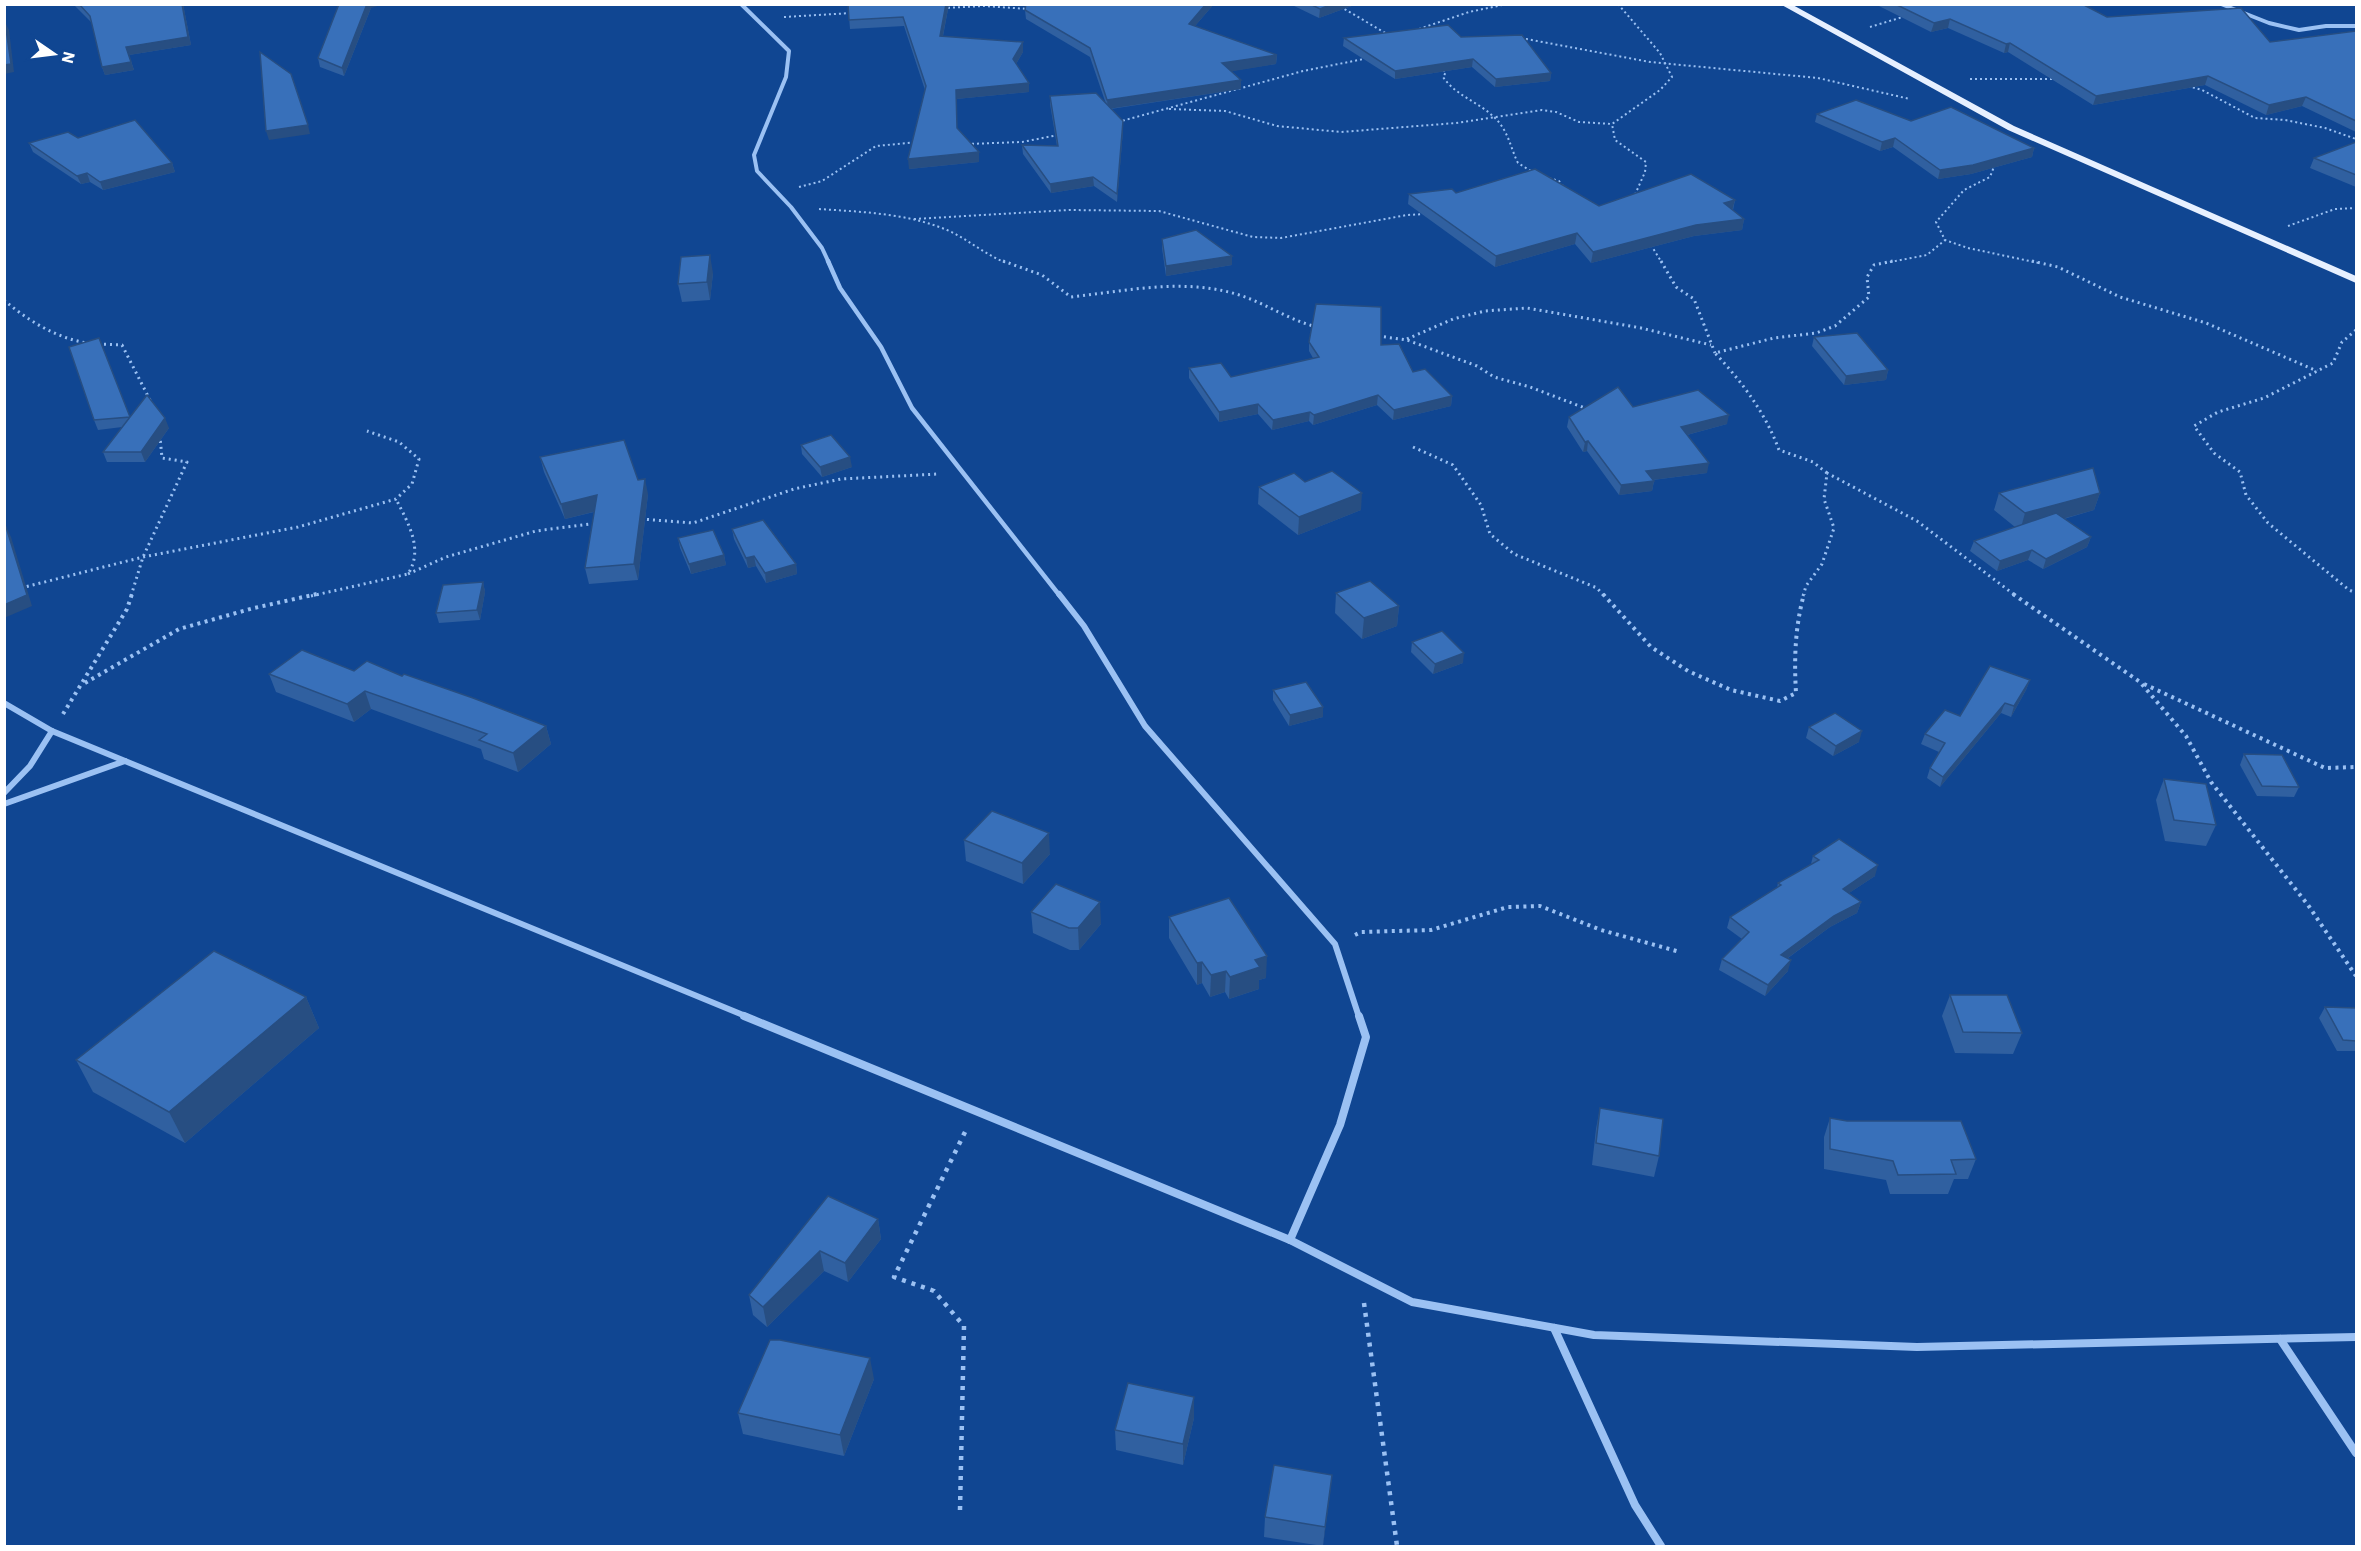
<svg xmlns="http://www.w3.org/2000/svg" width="2361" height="1551" font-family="'IBM Plex Sans',sans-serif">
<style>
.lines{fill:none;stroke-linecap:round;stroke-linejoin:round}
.path-far3{stroke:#9bc1f3;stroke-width:2;stroke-dasharray:2 3;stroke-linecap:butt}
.path-far2{stroke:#9bc1f3;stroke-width:3;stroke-dasharray:2 4;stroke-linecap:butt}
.path-far1{stroke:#9bc1f3;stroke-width:4;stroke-dasharray:3 4.5;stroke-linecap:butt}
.path{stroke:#9bc1f3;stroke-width:4.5;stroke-dasharray:4 6;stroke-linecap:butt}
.minor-far3{stroke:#9bc1f3;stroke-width:4}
.minor-far2{stroke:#9bc1f3;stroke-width:4.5}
.minor-far1{stroke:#9bc1f3;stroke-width:6}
.minor{stroke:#9bc1f3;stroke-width:8}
.primary{fill:#e7f0ff;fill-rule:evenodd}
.wall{fill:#3060a0}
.shaded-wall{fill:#274e82}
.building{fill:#3870ba;stroke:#274e82;stroke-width:1.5}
</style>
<rect width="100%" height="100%" fill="#104692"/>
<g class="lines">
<!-- path-far3 -->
<g class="path-far3">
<path d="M1336,4l51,30"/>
<path d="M1618,4l42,49 12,24 -12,13 -48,34 3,16 31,22 -1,10 -11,25"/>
<path d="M943,8l41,-2 45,3"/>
<path d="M784,17l68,-4"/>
<path d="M1870,27l36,-11"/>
<path d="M1419,29l50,-17 38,-8"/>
<path d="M1521,38l129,24 168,16 92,21"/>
<path d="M1443,70l3,2 -3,5c13,19 36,25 52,41 14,14 15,29 23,45l16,10"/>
<path d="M1970,79h85"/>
<path d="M2188,86l14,4 53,28 30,2 40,8 31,11"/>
<path d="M1169,109l56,2 52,15 64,6 115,-9 86,-13 14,2 23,10 33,2"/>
<path d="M1118,122l185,-51 66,-13"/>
<path d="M967,144l55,-2 36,-7"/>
<path d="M1995,164l-5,13 -26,13 -28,32 9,18 23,8 71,15"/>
<path d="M1549,178l10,3 4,5"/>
<path d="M799,187l23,-6 54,-35 42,-4"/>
<path d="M819,209c43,3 87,4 128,21 21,9 38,25 60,33"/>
<path d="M914,219l155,-9 90,1 94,26 28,1 126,-23 18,-1"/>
<path d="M2288,226l47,-17 21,-1"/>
<path d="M1651,245l11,18"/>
<path d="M1885,263l42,-8 18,-15"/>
</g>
<!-- path-far2 -->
<g class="path-far2">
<path d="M1003,261l39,14 29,22c55,-6 111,-19 165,-3 28,8 52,26 81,33"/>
<path d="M1661,261l15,26 18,12 21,54"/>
<path d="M2032,261l26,6 62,30 86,26 111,48"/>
<path d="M4,300c23,20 52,38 83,43"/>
<path d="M2356,330l-14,12 -9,21 -69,35 -46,14 -24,14 20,27 26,19 6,23 22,28 81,67 7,3"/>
<path d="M1378,336l29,4 70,26 17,11 36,10 60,23"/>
<path d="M1407,339l46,-20 32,-8 42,-3 114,20 70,17"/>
<path d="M98,344l24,1 29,57"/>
<path d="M1413,447l40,18 28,40 9,29 24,20 83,34 7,8"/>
<path d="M1827,473l-14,-11 -34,-12c-14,-38 -37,-68 -64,-97l59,-15 42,-5 19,-7 34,-29 -2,-20 7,-12 19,-4"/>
<path d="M641,519l52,4 101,-34 47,-10 97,-5"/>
<path d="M408,574l38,-17 90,-26 61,-8"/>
<path d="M21,588l122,-31 155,-30 98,-28 16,-15 7,-25 -20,-17 -32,-11"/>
<path d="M131,596l12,-39 44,-95 -25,-4 -2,-21"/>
<path d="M311,596l97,-22c16,-25 0,-51 -12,-75"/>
<path d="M1803,596l3,-10 16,-22 12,-36 -10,-29 3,-26 90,48 99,75"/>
</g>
<!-- path-far1 -->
<g class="path-far1">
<path d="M1603,594l48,53 37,24 43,19 49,11 16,-8c-2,-34 -1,-66 8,-99"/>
<path d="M2013,594l127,88 46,54 25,46 97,123 48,71"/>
<path d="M85,683l94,-54 75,-21 63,-14"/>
<path d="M2144,684l181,84 31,-1"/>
<path d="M63,714l64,-105 5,-15"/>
<path d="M1355,935l6,-3 70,-2 77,-23 32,-1 61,24 79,22"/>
</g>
<!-- path -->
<g class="path">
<path d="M1364,1303l33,243"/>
<path d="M960,1510l4,-184 -30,-35 -40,-14 72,-147"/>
</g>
<!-- minor-far3 -->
<g class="minor-far3">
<path d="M741,4l48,47 -3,26 -32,78 3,16 34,36 31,41 7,15"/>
<path d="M2221,4l48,19 30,7 27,-4h30"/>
</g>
<!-- minor-far2 -->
<path class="minor-far2" d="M828,261l12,27 41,59 31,61 148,188"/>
<!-- minor-far1 -->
<g class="minor-far1">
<path d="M1059,594l25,32 61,100 190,218 24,73"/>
<path d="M4,703l48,28 696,286"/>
<path d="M4,793l26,-27 22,-35"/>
<path d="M4,804l121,-43"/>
</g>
<!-- minor -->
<g class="minor">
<path d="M744,1016l546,224 122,62 182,33 323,12 439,-10"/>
<path d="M1290,1240l50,-115 26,-88 -7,-21"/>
<path d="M1554,1328l81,177 26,41"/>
<path d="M2280,1339l76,114"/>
</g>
<!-- primary -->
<path class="primary" d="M1780,4h11l223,122 342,150v7l-348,-153z"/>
</g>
<!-- wall -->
<g class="wall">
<path d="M73,4h110l8,41 -62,10 5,15 -29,5 -3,-8 -10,-44z"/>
<path d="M848,4h101l-6,32 80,6v10l-7,12 13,28 -73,7 1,29 22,24v10l-70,7 16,-79 -21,-64 -54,3z"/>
<path d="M1214,4l-19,22 82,29 -1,9 -45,7 10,9v9l-130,20 12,12v9l-6,72 -23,-16 -43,7 -28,-39 -1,-9 35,1 -7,-42v-8l56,8 -16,-47 -64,-38 -1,-9z"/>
<path d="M1290,4h67l-38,14z"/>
<path d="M1875,4h207l25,13 163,25 86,-11v101l-54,-26 -36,9 -61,-30 -112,20 -85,-53 -4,1 -56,-25 -17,4z"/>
<path d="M371,8l-27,68 -24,-9 -2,-9z"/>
<path d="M1461,37l90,36 -1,8 -55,6 -23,-20 -77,12 -52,-33 1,-8z"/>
<path d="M1817,114l94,7 123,27 -2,9 -61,17 -33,5 -45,-32 -13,4 -65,-29z"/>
<path d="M78,138l94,25 3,9 -72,18 -13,-8 -9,2 -48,-32 -4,-9z"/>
<path d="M2356,142v45l-46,-19 4,-10z"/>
<path d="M1409,194l190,12 136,-6 -2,10 11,9 -2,11 -48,6 -103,27 -16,-19 -80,23 -87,-63z"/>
<path d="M1162,239l70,17v9l-66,11 -4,-28z"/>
<path d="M713,273l-3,27 -28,2 -4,-18z"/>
<path d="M1814,337l74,33 -2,10 -42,5 -32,-39z"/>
<path d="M1309,342l72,3 32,27 39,24 -1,10 -58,14 -16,-15 -64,20 -4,-4 -37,9 -14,-16 -39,8 -30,-44v-10l42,9 82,-19 -4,-7z"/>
<path d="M1633,407l94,17 -40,11 20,38 -54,7 1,1 -2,10 -33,4 -32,-44 -4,1 -16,-25 2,-10z"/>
<path d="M130,417l39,11 -24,34h-38l-4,-10 19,-25 -24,3 -4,-10z"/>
<path d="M801,445l51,22 -30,10 -20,-23z"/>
<path d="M540,457l108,37 -10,86 -49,4 -4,-16 9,-56 -29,7 -21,-47z"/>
<path d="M1305,482l56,28 -63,25 -40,-31 1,-17z"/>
<path d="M1999,493h101l-6,17 -30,9 27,18 -4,10 -44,22 -15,-9 -31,11 -27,-20 4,-10 41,-14 -21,-17z"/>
<path d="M732,529l64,35 1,10 -31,9 -10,-17 -8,2 -14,-29z"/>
<path d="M678,538l46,17 2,10 -35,9 -11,-26z"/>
<path d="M483,582l2,10 -5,28 -41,3 -3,-10z"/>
<path d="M1336,593l63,13 -2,20 -35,13 -27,-26z"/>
<path d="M1412,642l51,21 -30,11 -22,-22z"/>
<path d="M354,671l48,5 144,50 5,18 -33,28 -34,-13 -3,-10 -110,-40 -17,13 -78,-30 -7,-18z"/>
<path d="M2030,680l-4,10 -15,27 -10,-4 -61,74 -13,-9 3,-10 9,-16 -18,-8 4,-10z"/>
<path d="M1273,690l50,17v10l-34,9 -16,-26z"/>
<path d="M1809,727l50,15 -26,14 -27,-18z"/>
<path d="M2244,754l55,33 -5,10 -37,-1 -17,-31z"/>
<path d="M2164,779l52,46 -10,21 -41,-5 -9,-41z"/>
<path d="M964,840l86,14 -27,30 -57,-23z"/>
<path d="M1813,856l62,20 -26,17 12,9 -4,11 -27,14 -42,31v13l-23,25 -46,-26 3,-11 20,-20 -15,-11 3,-11 47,-29 1,-5 33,-19z"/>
<path d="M1031,912l70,12 -22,26h-9l-37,-17z"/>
<path d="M1169,917l97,61 -7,2v9l-30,10 -4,-7 -15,5 -8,-14 -5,2 -28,-47z"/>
<path d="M1950,995l72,38 -9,21 -58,-1 -13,-37z"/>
<path d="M306,997l13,31 -134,115 -92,-51 -17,-32z"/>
<path d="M2325,1007l31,1v43h-19l-18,-33z"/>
<path d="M1600,1108l59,48 -5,21 -62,-12 4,-36z"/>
<path d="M1830,1118l146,41 -8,20h-14l-6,15h-58l-4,-14 -62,-11v-32z"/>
<path d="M828,1196l50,23 3,20 -33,43 -24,-11 -57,56 -14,-12 -4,-20z"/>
<path d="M874,1379l-30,77 -101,-22 -5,-21z"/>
<path d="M1194,1397v21l-11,47 -67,-15 -1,-20z"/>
<path d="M1332,1475l-9,71 -59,-9 1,-20z"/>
</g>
<!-- shaded-wall -->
<g class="shaded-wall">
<path d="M182,4h1l8,41 -62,10 5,15 -29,5 -3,-8z"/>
<path d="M367,4h17l-13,4 -27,68 -2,-8z"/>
<path d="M946,4h3l-8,41 -1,-9z"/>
<path d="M1206,4h8l-25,29v-9z"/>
<path d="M1332,4h25l-38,14 1,-9z"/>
<path d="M1950,19l-2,9 -17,4 3,-9z"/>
<path d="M5,22l4,8 5,42 -10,2z"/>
<path d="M1023,42v10l-10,17v-10z"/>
<path d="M2010,43l-2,9 -4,1 2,-9z"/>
<path d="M1277,55l-1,9 -54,9v-10z"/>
<path d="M1473,59l-1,8 -77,12v-8z"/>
<path d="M1551,73l-1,8 -55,6 1,-8z"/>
<path d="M2208,76l-3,9 -112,20 3,-9z"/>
<path d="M1241,80v9l-133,20 -1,-9z"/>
<path d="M1029,83v9l-73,7 1,39 -1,-48z"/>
<path d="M2306,97l-4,9 -36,9 3,-10z"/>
<path d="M1123,121v9l-6,72v-8z"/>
<path d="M308,125l2,9 -41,6 -3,-9z"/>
<path d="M1895,138l-2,9 -13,4 2,-9z"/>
<path d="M2034,148l-2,9 -61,17 -33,5 2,-9z"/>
<path d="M979,152v10l-70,7 -1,-10z"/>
<path d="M172,163l3,9 -72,18 -3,-8z"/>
<path d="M87,173l3,9 -9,2 -4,-8z"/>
<path d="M1093,177l1,9 -43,7 -1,-9z"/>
<path d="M1735,200l-3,11 -8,-8z"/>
<path d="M1744,219l-2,11 -48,6 -103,27 2,-11 103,-27z"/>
<path d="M1577,233l-2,11 -80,23 1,-11z"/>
<path d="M710,255l3,18 -3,27 -3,-18z"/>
<path d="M1232,256v9l-66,11v-10z"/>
<path d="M1888,370l-2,10 -42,5 2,-9z"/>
<path d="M1378,395l-1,10 -64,20 1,-10z"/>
<path d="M1452,396l-1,10 -58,14 1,-10z"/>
<path d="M1258,404v10l-39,8v-10z"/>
<path d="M1310,412l-1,9 -37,9 1,-10z"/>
<path d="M1729,415l-2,9 -48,13 2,-10z"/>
<path d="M165,418l4,10 -24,34 -4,-10z"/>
<path d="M1588,441l-1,10 -4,1 2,-10z"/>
<path d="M850,457l2,10 -30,10 -2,-10z"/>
<path d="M1709,463l-2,10 -63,8 2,-10z"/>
<path d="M645,479l3,15 -10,86 -4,-16z"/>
<path d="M1654,481l-2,10 -33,4 2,-10z"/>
<path d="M1362,493l-1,17 -63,25 1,-18z"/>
<path d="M2100,493l-6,17 -74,21 5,-18z"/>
<path d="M597,495l4,15 -36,9 -4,-15z"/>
<path d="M6,527l5,10 21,69 -28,12z"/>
<path d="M2091,537l-4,10 -44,22 3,-10z"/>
<path d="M2032,550l-4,10 -31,11 3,-10z"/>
<path d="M724,555l2,10 -35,9 -2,-10z"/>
<path d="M754,556l2,10 -8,2 -2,-10z"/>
<path d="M796,564l1,10 -31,9 -1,-10z"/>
<path d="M483,582l2,10 -5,28 -3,-10z"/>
<path d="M1399,606l-2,20 -35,13 2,-21z"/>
<path d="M1464,653l-1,10 -30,11 2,-10z"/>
<path d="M2030,680l-4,10 -15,27 3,-11z"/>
<path d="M365,691l6,18 -17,13 -7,-18z"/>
<path d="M2005,703l-4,10 -61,74 3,-10z"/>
<path d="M1323,707v10l-34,9 1,-11z"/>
<path d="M546,726l5,18 -33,28 -5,-19z"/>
<path d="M1862,731l-3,11 -26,14 3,-10z"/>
<path d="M1049,833l1,21 -27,30 -1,-21z"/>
<path d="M1878,865l-3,11 -35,23 3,-10z"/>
<path d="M1100,902l1,22 -22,26 -1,-22z"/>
<path d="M1861,902l-4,11 -27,14 -52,38 3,-10 53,-39z"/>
<path d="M1267,956l-1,22 -7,2v9l-30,10 1,-22 25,-17z"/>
<path d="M1791,960l-3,11 -23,25 3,-11z"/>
<path d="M1202,962v21l-5,2v-22z"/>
<path d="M1226,971l-1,21 -15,5 1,-22z"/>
<path d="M306,997l13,31 -134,115 -16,-31z"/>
<path d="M878,1219l3,20 -33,43 -3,-19z"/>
<path d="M820,1251l4,20 -57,56 -4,-20z"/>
<path d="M870,1358l4,21 -30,77 -4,-21z"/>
<path d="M1194,1397v21l-11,47v-21z"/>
<path d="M1332,1475l-2,20 -7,51 2,-19z"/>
</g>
<!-- building -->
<g class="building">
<path d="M79,4h103l6,33 -62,10 5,15 -29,5 -12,-51z"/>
<path d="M339,4h28l-25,64 -24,-10z"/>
<path d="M848,4h98l-6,32 83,6 -10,17 16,24 -73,7 1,38 22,24 -71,7 18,-73 -23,-69 -54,3z"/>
<path d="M1026,4h180l-17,20 88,31 -55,8 19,17 -134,20 -17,-52 -65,-38z"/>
<path d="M1310,4h22l-12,5z"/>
<path d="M1895,4h187l25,13 134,-9 29,34 86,-11v90l-50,-24 -37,8 -61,-29 -112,20 -86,-53 -4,1 -56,-25 -16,4z"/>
<path d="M4,22h1l6,42 -7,1z"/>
<path d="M1448,25l13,12 61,-2 29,38 -55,6 -23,-20 -78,12 -51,-33z"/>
<path d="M260,52l31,22 17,51 -42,6z"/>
<path d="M1096,93l27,28 -6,73 -24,-17 -43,7 -28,-39 36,1 -8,-50z"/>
<path d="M1856,100l55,21 40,-14 83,41 -61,17 -33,5 -45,-32 -13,4 -65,-28z"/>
<path d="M135,120l37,43 -72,19 -13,-9 -10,3 -48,-33 39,-11 10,6z"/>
<path d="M2356,142v33l-42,-17z"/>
<path d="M1535,169l64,37 92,-32 44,26 -11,3 20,16 -48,6 -103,27 -16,-19 -81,23 -87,-62 43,-5 4,4z"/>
<path d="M1196,230l36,26 -66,10 -4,-27z"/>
<path d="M710,255l-3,27 -29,2 3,-27z"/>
<path d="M1316,304l65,3v38l18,-1 14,28 12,-3 27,27 -58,14 -16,-15 -64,20 -4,-3 -37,8 -15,-16 -39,8 -30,-44 32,-5 10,14 88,-20 -10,-15z"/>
<path d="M1857,333l31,37 -42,6 -32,-39z"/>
<path d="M99,338l31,79 -36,3 -25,-73z"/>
<path d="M1618,387l15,20 65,-17 31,25 -48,12 28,36 -63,8 8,10 -33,4 -33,-44 -3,1 -16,-25z"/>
<path d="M147,395l18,23 -24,34h-38z"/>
<path d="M831,435l19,22 -30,10 -19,-22z"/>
<path d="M624,440l14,40 7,-1 -11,85 -49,4 12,-73 -36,9 -21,-47z"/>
<path d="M2093,468l7,25 -75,20 -26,-20z"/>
<path d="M1332,471l30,22 -63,24 -40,-30 35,-14 11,9z"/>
<path d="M2056,513l35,24 -45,22 -14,-9 -32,11 -26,-20z"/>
<path d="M763,520l33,44 -31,9 -11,-17 -8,2 -14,-29z"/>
<path d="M4,523l2,4 21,68 -23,10z"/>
<path d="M713,530l11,25 -35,9 -11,-26z"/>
<path d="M1370,581l29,25 -35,12 -28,-25z"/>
<path d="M483,582l-6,28 -41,3 7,-28z"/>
<path d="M1442,631l22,22 -29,11 -23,-22z"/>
<path d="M302,650l52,21 13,-10 35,15 2,-2 69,24 73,28 -33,27 -34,-13 8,-6 -122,-43 -18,13 -78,-30z"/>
<path d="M1990,666l40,14 -16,26 -9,-3 -62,74 -13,-9 15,-25 -20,-9 20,-24 15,6z"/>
<path d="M1306,682l17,25 -33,8 -17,-25z"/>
<path d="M1835,713l27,18 -26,15 -27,-19z"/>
<path d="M2244,754l38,1 17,32 -37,-1z"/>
<path d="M2164,779l42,5 10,41 -42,-5z"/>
<path d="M992,811l57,22 -27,30 -58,-23z"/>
<path d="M1839,839l39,26 -35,24 18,13 -27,14 -53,39 10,5 -23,25 -46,-26 27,-27 -19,-15 51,-32 -3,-2 41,-23 -6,-4z"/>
<path d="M1056,884l44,18 -22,26h-9l-38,-16z"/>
<path d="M1229,898l38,58 -12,4 5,7 -30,10 -4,-6 -15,4 -9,-13 -5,1 -28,-46z"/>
<path d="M214,951l92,46 -137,115 -93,-52z"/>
<path d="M1950,995h57l15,38 -59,-1z"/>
<path d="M2325,1007l31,1v33l-13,-1z"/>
<path d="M1600,1108l63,11 -4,37 -63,-13z"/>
<path d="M1830,1118l17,3h114l15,38 -25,1 5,14 -58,1 -5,-14 -63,-12z"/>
<path d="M828,1196l50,23 -33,44 -25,-12 -57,56 -14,-12z"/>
<path d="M770,1340h10l90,18 -30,77 -102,-22z"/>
<path d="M1128,1383l66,14 -11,47 -68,-14z"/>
<path d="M1274,1465l58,10 -7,52 -60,-10z"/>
</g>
<!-- border -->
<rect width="2361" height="1551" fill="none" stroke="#ffffff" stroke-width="12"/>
<!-- north arrow -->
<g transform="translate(54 54) rotate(104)" stroke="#104692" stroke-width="4.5" paint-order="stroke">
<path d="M0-4.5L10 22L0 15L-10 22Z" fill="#ffffff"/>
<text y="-9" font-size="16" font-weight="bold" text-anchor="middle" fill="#ffffff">N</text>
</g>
</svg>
